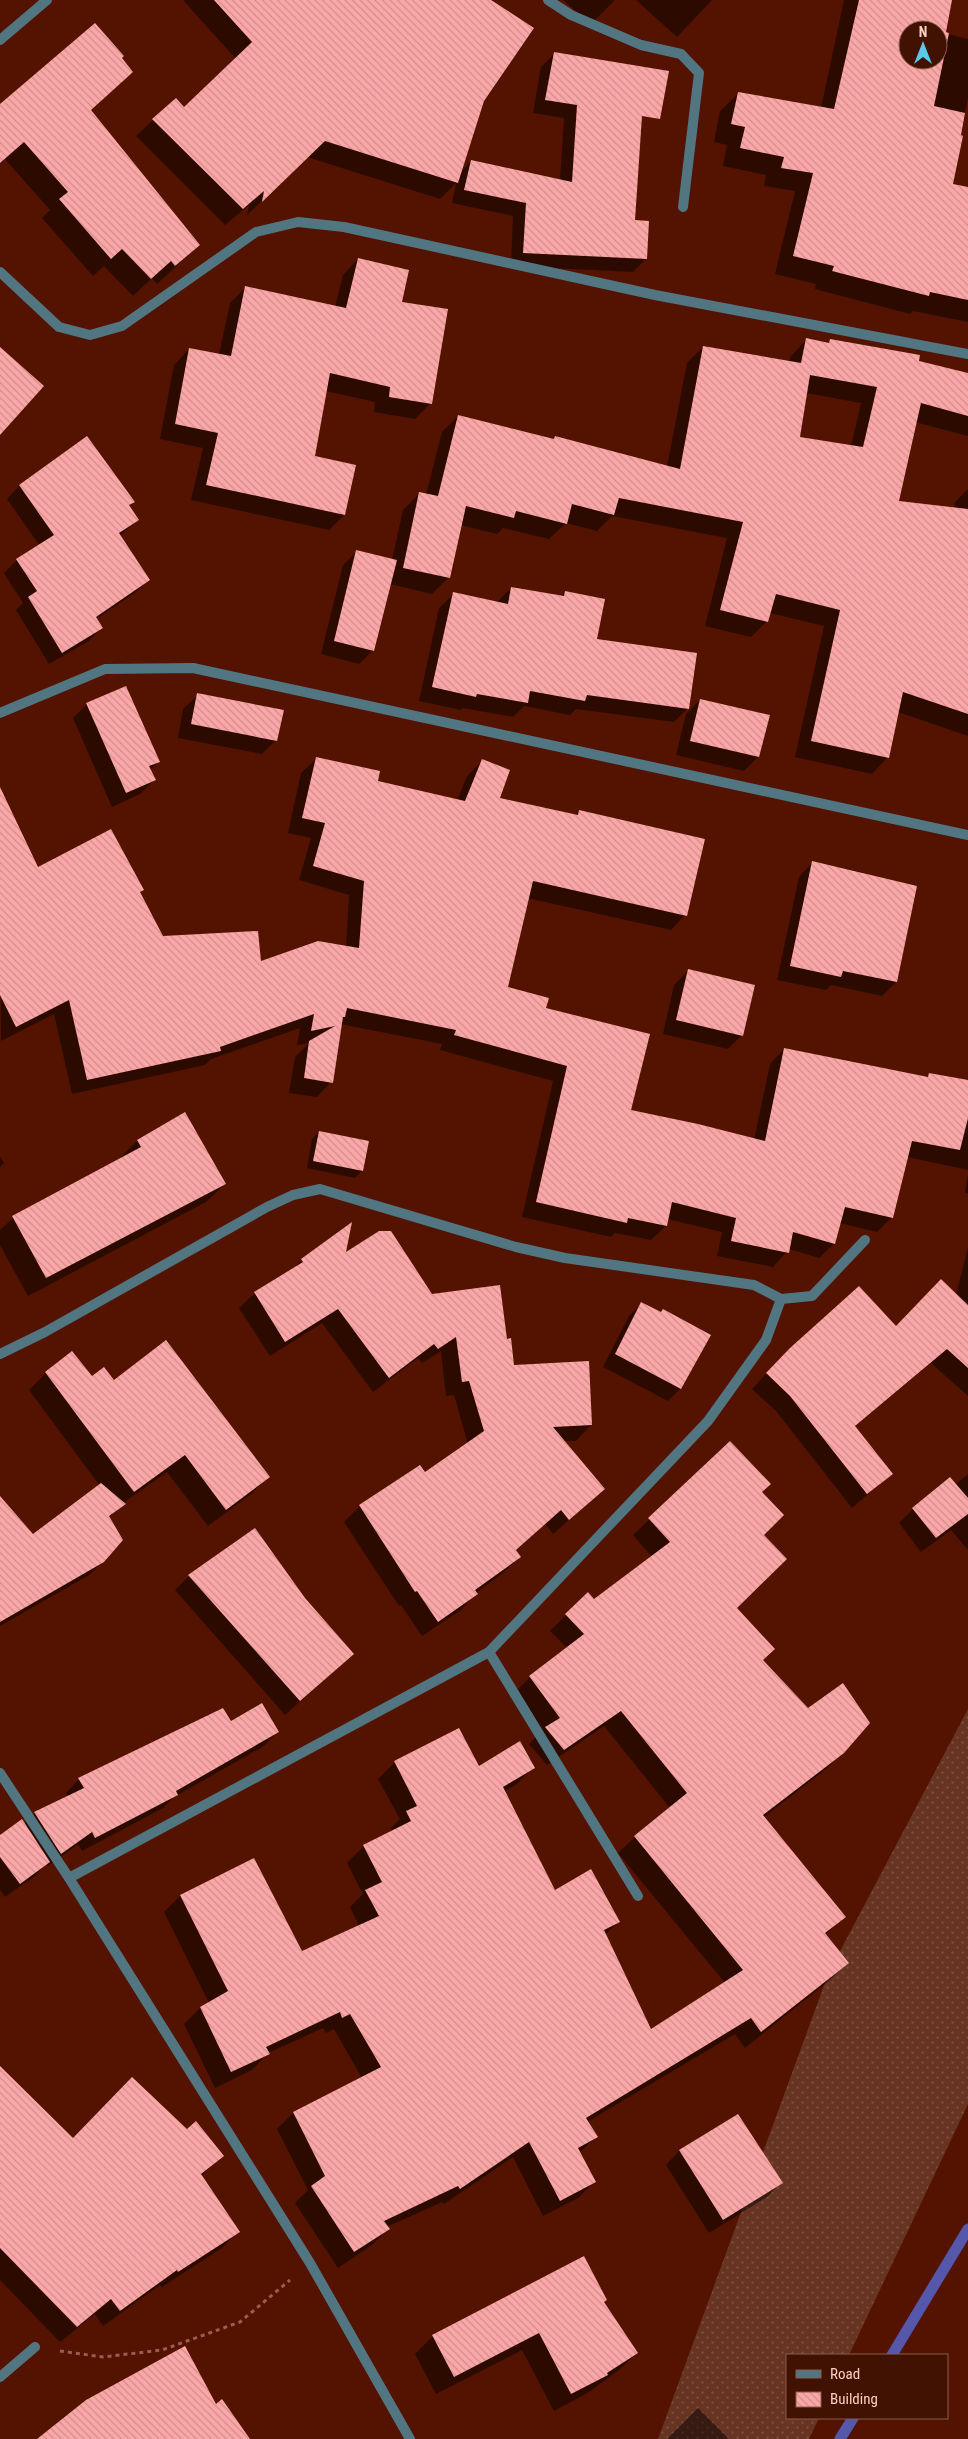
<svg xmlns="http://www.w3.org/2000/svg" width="968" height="2439" font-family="'Roboto Condensed',sans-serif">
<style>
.grass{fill:url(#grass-dots)}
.shadow{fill:#0007;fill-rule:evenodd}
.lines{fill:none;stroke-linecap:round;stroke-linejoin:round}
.stream{stroke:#5457aa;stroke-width:11}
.building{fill:url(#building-back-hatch);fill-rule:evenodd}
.path{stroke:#965f4f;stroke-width:3;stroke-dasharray:4 4;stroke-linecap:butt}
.minor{stroke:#517681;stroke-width:10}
</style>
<defs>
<pattern id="grass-dots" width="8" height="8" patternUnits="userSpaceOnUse" patternTransform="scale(1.25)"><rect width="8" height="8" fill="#683422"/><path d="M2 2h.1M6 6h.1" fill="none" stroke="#7e5040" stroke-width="1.8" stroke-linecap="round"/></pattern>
<pattern id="building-back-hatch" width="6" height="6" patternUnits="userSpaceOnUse" patternTransform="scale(1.25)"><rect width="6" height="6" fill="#fba7a8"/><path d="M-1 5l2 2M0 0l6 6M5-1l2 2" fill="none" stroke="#cf8d8c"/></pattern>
</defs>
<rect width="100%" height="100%" fill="#531300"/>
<!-- grass -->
<path class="grass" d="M968,1709v395l-119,251h-62v63h32l-10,21h-151l171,-467z"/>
<!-- shadow -->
<g class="shadow">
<path d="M183,0h306l-7,101 -22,72 11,-12 89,20 4,-63 -31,-5 8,-46 14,-14 79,168 12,38 -13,13 -122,-6 2,-50 -61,-13 4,-20 -16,16 -133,-42 -60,58 2,-10 -24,20 -89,-89 17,-16 31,-11 52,-50z"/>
<path d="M563,0h52l-24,24z"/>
<path d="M636,0h76l-35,37z"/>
<path d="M844,0h107l-7,33 24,6v59l-17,87 17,3v134l-55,-11 -3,3 -95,-25 1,-5 -41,-10 20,-83 -31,-5 2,-11 -43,-9 4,-21 -13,-3 6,-31 19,-18 82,15zM908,30h30v30h-30z"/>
<path d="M0,106l90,5 109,134 -42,39 -5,-6 -19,18 -29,-30 -11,10 -51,-58 8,-8 -45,-51 -5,5z"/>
<path d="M358,259l73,144 -16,16 -41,-7 1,-10 -49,-11 -13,66 31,58 -15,15 -138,-30 12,-52 -43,-9 14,-74 15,-16 30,6 11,-52 15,-15 90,19 8,-32z"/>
<path d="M807,339l20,5 3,-3 138,33v62l-53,-14 -18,80 57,7 1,-7 13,-13v247l-70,-24 -10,45 -16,17 -77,-17 29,-131 -54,-13 -3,8 -16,16 -46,-11 22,-88 -115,-22 -15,15 -31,-8 -17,16 -46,-11 -6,6 -37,-9 -11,52 -17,17 -42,-10 -17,66 -14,14 -38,-10 22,-89 14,-14 35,9 11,-50 16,-16 7,1 16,-63 16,-16 95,24 2,-2 112,29 20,-104 16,-16 86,15 2,-6zM806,393l55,10 -10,43 -52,-8z"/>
<path d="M87,438l46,63 -4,5 9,14 -19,16 29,44 -12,12 -40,27 5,9 -12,13 -40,23 -33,-54 7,-7 -19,-30 13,-13 23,-14 -33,-47 12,-13z"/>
<path d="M511,588l49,9 5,-5 31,48 92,68 -14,14 -98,-13 -6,6 -46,-9 -11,11 -50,-9 -2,2 -42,-9 20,-93 15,-14 42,9z"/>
<path d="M198,695l78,45 -14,14 -84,-16 5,-29z"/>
<path d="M700,700l58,57 -14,14 -68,-16 10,-41z"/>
<path d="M87,704l71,58 -8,8 4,10 -14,14 -28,13 -39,-89z"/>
<path d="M316,759l61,23 80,19 10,-25 15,-15 16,38 77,16 4,-4 106,104 -14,15 -144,-32 -21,90 38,21 85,102 125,29 16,-76 14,-15 142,29 3,-3 39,13v82l-61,-13 -15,60 -15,15 -38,-9 -5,21 -15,14 -30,-9 -16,18 -56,-11 5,-24 -55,-13 -1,7 -15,14 -36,-7 -4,4 -89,-20 31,-136 -113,-31 2,-6 -102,-20 -9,58 -14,15 -28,-4 6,-36 14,-14 -12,2 3,-17 -89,31 -6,6 -133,29 -18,-80 -53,27 -1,-200 37,28 102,24 23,44 97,25 87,-15 3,-52 -50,-15 12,-42 -23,-5 13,-60z"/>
<path d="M813,862l49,10 34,110 -14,14 -51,-11 -5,5 -49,-10 22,-103z"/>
<path d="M688,971l54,64 -14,14 -65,-15 11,-49z"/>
<path d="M184,1114l41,70 -19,18 -178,94 -28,-51v-15l13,-12 106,-59 18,-18z"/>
<path d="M319,1132l43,39 -7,7 -48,-10 5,-29z"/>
<path d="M0,1157l4,6 -4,4z"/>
<path d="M968,1174v19h-3z"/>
<path d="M968,1248v148l-37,-33 -77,64 37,47 -39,34 -76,-97 -24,-22 23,-25 120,-36 61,-33z"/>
<path d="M344,1255l87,41 75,44 7,27 78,58 -15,16h-13l41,48 -51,45 -8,-10 -29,27 4,6 -16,15 -28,21 -15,17 -39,26 -21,-31 -2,1 -55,-84 16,-16 60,-39 5,7 43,-30 -14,-49 -8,1 -5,-45 -19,12 -4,-5 -45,34 -51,-69 -52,33 -31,-48 16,-15 37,-23 10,-10z"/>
<path d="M642,1303l38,86 -12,12 -65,-34 26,-51z"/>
<path d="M46,1373l67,9 155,95 -17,17 -43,32 -41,-54 -44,31 -14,15 -6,43 -14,14 -89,51v-129l32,39 68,-50 -71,-96z"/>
<path d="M730,1443l30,49 2,43 -27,73 27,52 81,92 -17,17 -62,48 80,100 -19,18 22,28 -16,16 -86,69 -10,-14 -148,88 9,15 -17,16 15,29 -16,16 -35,18 -30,-59 -69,47 -2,-2 -55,25 1,2 -16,16 -34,23 -43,-65 13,-13 -31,-61 16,-16 69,-35 -28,-49 -8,4 -3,-5 -55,25 -16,17 -37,18 -31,-64 16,-16 9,-5 -45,-91 16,-16 73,-37 49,94 57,-27 -9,-19 13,-13 -16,-31 17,-17 28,-14 -1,-4 9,-9 -22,-40 17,-17 63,-32 20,38 55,-1 -16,17 -13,8 50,99 64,31 -13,13 45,95 75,-47 -107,-130 17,-16 35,-29 -66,-82 -57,39 -18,-21 13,-13 -28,-38 16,-16 37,-29 -17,-17 16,-16 22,-21 6,7 58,-44 -19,-22z"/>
<path d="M968,1474v76l-17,-20 -30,22 -22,-29 14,-14 42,-24z"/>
<path d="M254,1530l50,68 49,56 -68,61 -110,-125 14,-14z"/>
<path d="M230,1722l47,10 -13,14 -90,51 -11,11 -81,43 -4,-7 -30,22 -2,-2 -11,12 -30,21 -5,-7v-54l24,-12 11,-11 33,-16 -2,-4 13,-14z"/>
<path d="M0,2075l73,65 114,-9 36,24 -22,21 37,55 -16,17 -60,39 -2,-2 -57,41 -8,-12 -35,28 -60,-62z"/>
<path d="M737,2116l44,67 -14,14 -58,36 -43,-68 13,-14z"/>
<path d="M584,2258l19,45 34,50 -18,17 -30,22 -35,19 -32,-61 -86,44 -21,-40 18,-18z"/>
<path d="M698,2408l31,31h-62z"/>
</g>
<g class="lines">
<!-- stream -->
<g class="stream">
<path d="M892,2355l76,-126"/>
<path d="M840,2439l13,-21"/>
</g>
</g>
<!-- building -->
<g class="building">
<path d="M214,0h277l43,28 -50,73 -26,82 -133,-42 -63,61 2,-11 -21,18 -91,-90 24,-21 8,9 68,-65z"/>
<path d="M859,0h93l-6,32 3,1 -15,73 31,7 -4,22 2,1 -10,48 15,3v113l-38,-8 -1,4 -97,-25 2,-5 -41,-10 20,-83 -32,-5 3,-11 -44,-9 5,-21 -14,-3 7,-32 96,17zM908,30h30v30h-30z"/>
<path d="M95,23l29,33 -2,2 11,14 -42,38 109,135 -25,21 -4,-5 -20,18 -29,-30 -11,10 -52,-60 9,-7 -44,-50 -24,21v-59z"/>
<path d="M554,52l115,19 -9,48 -18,-3 -7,104 14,1 -2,38 -124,-6 3,-50 -62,-13 7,-30 101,22 5,-77 -32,-5z"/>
<path d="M358,258l51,12 -7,32 46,7 -16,95 -43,-7 1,-10 -60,-14 -15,83 41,9 -11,50 -139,-30 12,-52 -43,-9 14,-76 42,8 14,-70 101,22z"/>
<path d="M806,338l23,5 1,-4 90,16 -1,6 49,12v43l-47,-13 -22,98 69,8v205l-65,-22 -14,66 -78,-17 29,-131 -64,-16 -8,28 -48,-12 23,-88 -124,-24 -5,17 -42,-11 -5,20 -51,-13 -2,7 -48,-12 -16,72 -47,-10 16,-76 19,4 20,-81 96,24 1,-3 125,33 23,-123 98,17zM810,375l67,12 -14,60 -63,-10z"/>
<path d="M0,347l44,39 -44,49z"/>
<path d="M87,436l48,66 -6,3 10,15 -20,13 31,47 -54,37 7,11 -41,25 -34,-56 9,-6 -21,-32 38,-24 -35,-50z"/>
<path d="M356,550l41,10 -23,91 -40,-10z"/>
<path d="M511,587l53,9 1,-5 40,8 -8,40 100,14 -8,56 -102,-14 -2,6 -55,-10 -2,12 -51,-9 -1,3 -44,-10 21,-95 55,12z"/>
<path d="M126,686l34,76 -11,4 7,14 -30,13 -40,-90z"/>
<path d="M197,693l87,17 -7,31 -86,-17z"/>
<path d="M700,699l70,16 -11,42 -69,-16z"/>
<path d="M316,757l64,14 -2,10 87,20 17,-42 28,11 -10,28 78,17 1,-5 126,29 -18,77 -154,-35 -25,106 41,11 -3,10 104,26 -19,76 67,14 67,17 19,-93 144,29 1,-4 39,7v38l-8,32 -48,-9 -19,77 -48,-11 -10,37 -42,-12 -4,21 -58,-12 5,-23 -64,-16 -5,24 -39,-8 -1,5 -91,-21 31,-136 -113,-31 2,-5 -109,-22 -2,9h-2l-10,66 -29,-5 5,-37 26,-15 -24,5 3,-17 -94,33 1,4 -134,29 -18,-80 -53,27 -16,-32v-208l38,80 73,-38 33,61 -4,2 23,44 95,-5 3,30 57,-20 41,7 5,-67 -51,-15 12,-43 -23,-5z"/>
<path d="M812,861l105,25 -20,96 -54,-11 -2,6 -51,-11z"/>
<path d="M688,969l67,16 -12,51 -67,-16z"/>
<path d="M185,1112l41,72 -180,94 -34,-62 129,-69 -4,-7z"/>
<path d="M319,1131l50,10 -6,30 -50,-10z"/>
<path d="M352,1222l-6,30 33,-21h12l41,63 68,-9 7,54 4,-1 3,27 75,-4 3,64 -39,2 52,62 -36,31 -8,-10 -45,40 5,7 -46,33 3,4 -40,28 -21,-31 -2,1 -56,-87 61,-40 5,7 59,-41 -15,-50 -7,1 -6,-45 -18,12 -4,-5 -45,34 -51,-69 -53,33 -31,-50 49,-30 -2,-3z"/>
<path d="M941,1279l27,26v63l-21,-19 -92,77 38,48 -26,20 -77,-98 -24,-23 24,-25 69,-62 37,40z"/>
<path d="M641,1302l20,10 2,-3 48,26 -30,54 -66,-35z"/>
<path d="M166,1340l104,137 -44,33 -41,-55 -51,37 -89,-120 27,-21 20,25 12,-9 10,13z"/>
<path d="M730,1441l41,43 -9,8 22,23 -20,20 23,24 -50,49 38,41 -12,11 45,48 35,-25 27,40 -26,30 -81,62 83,102 -21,16 24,30 -88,69 -10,-14 -165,100 12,19 -20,11 18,34 -36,19 -31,-59 -69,47 -2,-3 -74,35 6,8 -36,23 -43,-66 14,-10 -32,-64 88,-45 -31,-53 -8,4 -2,-6 -74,35 4,7 -39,18 -31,-65 28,-16 -48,-96 74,-37 48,93 77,-35 -14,-26 17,-8 -19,-37 48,-24 -5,-10 11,-5 -23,-45 65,-33 20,38 41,-25 15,27 -32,19 52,103 36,-21 29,53 -16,8 47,99 92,-59 -109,-134 53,-43 -66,-82 -57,39 -19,-23 15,-9 -31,-42 55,-42 -19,-20 23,-22 6,7 76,-57 -22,-24z"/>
<path d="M950,1477l18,21v16l-32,24 -24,-30z"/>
<path d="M101,1483l25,21 -17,12 14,24 -19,22 -104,60v-126l33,38z"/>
<path d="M255,1528l50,70 49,56 -54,47 -112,-126z"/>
<path d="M262,1703l17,29 -103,59 2,4 -83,43 -3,-6 -31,22 -27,-42 50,-24 -6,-10 145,-70 8,13z"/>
<path d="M22,1819l28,43 -30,22 -20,-27v-22z"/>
<path d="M0,2066l73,72 59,-61 55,52 9,-8 28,35 -23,18 39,58 -62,40 -1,-2 -57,41 -9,-12 -34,28 -77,-79z"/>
<path d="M738,2114l45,69 -60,37 -44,-70z"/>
<path d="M584,2256l23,44 -3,2 34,51 -31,20 1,2 -37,19 -32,-61 -85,44 -22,-42z"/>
<path d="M185,2346l31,58 6,-5 28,40h-213l49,-39z"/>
</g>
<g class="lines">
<!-- path -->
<path class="path" d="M60,2351l43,6 59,-7 78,-28 50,-42"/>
<!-- minor -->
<g class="minor">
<path d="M548,0l23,15 70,30 40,9 18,19 -16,134"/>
<path d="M0,40l47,-40"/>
<path d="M0,272l59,55 31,8 32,-9 134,-94 42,-10 46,5 311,68 313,59"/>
<path d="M0,713l105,-44 88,-1 775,167"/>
<path d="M0,1354l45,-22 222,-125 26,-12 27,-6 196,58 49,11 189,27 27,14"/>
<path d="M489,1652l149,244"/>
<path d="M0,1773l69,105 241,385 100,176"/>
<path d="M69,1878l420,-226 219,-231 58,-81 15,-41 31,-3 53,-56"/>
<path d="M0,2377l35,-30"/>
</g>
</g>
<!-- legend -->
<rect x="786" y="2354" width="162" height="65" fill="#411101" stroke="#8a5d4e"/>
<rect x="796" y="2370" width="25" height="8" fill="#517681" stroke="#8a5d4e"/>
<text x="830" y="2379" font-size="15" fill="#f8cfc2">Road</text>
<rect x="796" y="2392" width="25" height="15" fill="url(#building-back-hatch)" stroke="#8a5d4e"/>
<text x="830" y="2404" font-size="15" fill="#f8cfc2">Building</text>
<!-- north arrow -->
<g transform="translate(923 45)"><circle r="24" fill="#411101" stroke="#8a5d4e"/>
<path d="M0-4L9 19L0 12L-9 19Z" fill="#5ac8e6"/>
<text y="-8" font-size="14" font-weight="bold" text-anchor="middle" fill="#f8cfc2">N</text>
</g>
</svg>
